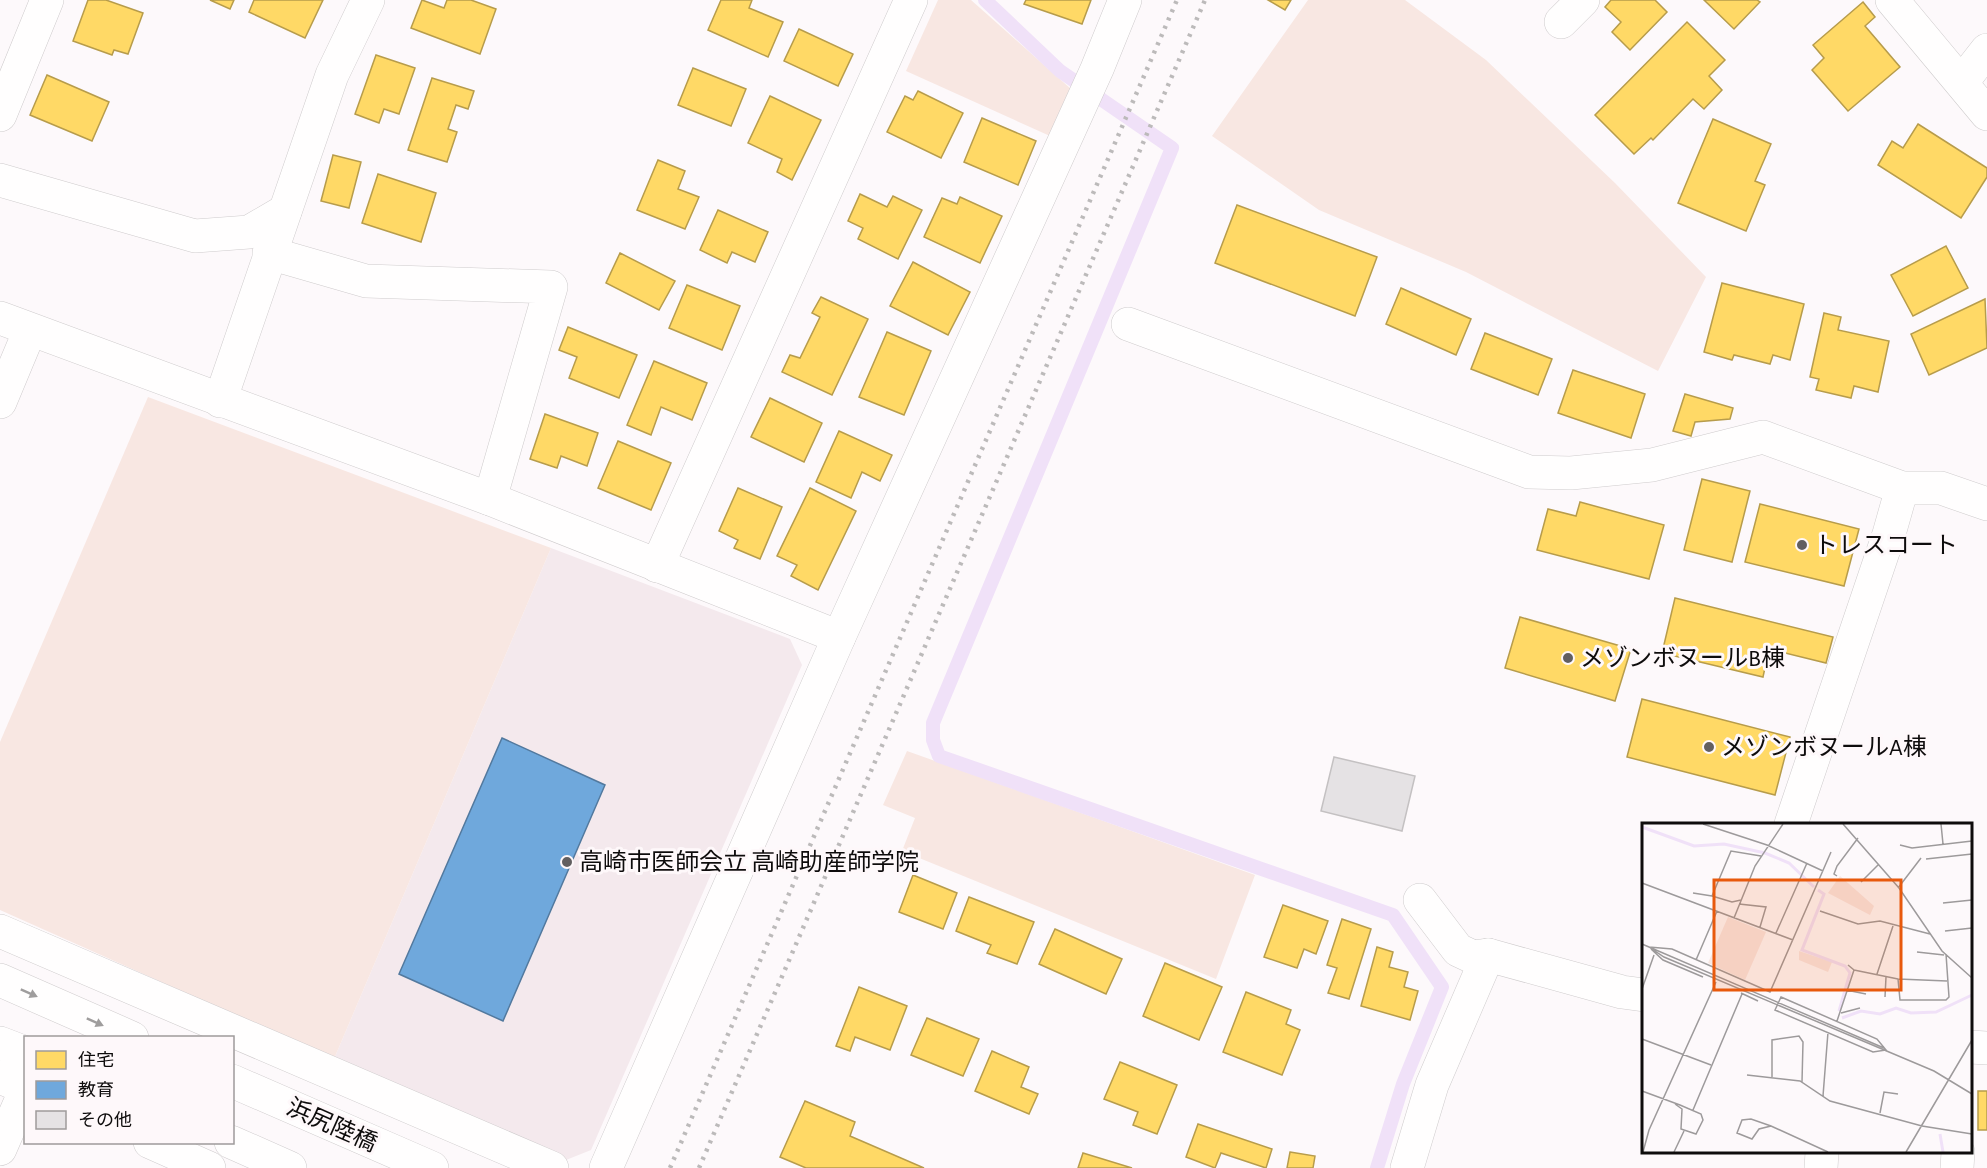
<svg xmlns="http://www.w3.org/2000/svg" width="1987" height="1168" font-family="'Alegreya Sans','Noto Sans JP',sans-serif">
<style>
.built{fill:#f4e9ed}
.green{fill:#f8e7e2}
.homes{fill:#ffd966;stroke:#b79c4b;stroke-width:1.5}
.schools{fill:#6fa8dc;stroke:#52799e;stroke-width:1.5}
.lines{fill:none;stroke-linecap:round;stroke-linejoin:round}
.stream{stroke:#f0e1f8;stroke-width:14}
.building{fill:#e5e2e4;stroke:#c4c1c2;stroke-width:1.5}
.minor-casing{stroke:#cfcccd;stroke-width:34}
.minor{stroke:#fffefe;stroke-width:33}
.rail{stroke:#bcbaba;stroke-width:4.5;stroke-dasharray:3 6;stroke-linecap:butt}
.oneway{fill:#9f9d9d}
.poi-dot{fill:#625f60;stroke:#fef8fa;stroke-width:2}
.labels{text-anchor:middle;stroke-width:6;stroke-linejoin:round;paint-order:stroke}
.poi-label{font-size:24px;fill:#0e0c0c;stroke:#fef8fa;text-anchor:start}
.street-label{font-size:24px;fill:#0e0c0c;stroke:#fef8fa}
.inset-river{fill:none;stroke:#f0e1f8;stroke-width:3}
.inset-road{fill:none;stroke:#9d9a9b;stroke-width:1.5}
.view{fill:#e8590c;fill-opacity:0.15;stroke:#e8590c;stroke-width:3}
.inset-edge{fill:none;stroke:#0e0c0c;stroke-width:3}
</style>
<rect width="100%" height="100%" fill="#fdf9fb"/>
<!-- built -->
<path class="built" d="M551,548l239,91 12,26 -211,485 -25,10 -232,-101z"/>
<!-- green -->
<g class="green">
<path d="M938,0h33l100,89 -21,47 -144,-65z"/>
<path d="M1308,0h97l81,60 129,123 91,94 -48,94 -192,-99 -147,-62 -107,-74z"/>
<path d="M148,397l403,151 -217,511 -334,-149v-168z"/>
<path d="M907,751l348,124 -39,104 -314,-128 13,-33 -32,-13z"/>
</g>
<!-- homes -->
<g class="homes">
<path d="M88,0h18l37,13 -15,41 -14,-4 -2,5 -39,-14z"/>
<path d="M210,0h24l-4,9z"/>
<path d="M254,0h69l-18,38 -56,-26z"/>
<path d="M422,0l22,8 3,-8h24l25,9 -16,45 -69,-26z"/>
<path d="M721,0h31l-3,8 34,14 -15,35 -60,-27z"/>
<path d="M1026,0h65l-9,24 -58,-20z"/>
<path d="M1268,0h23l-6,10z"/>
<path d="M1611,0h44l12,12 -37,38 -18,-18 9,-10 -16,-15z"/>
<path d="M1704,0h53l3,2 -26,27z"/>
<path d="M1863,2l12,15 -10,9 35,41 -52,44 -36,-41 12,-12 -11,-13z"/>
<path d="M1687,22l38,38 -16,16 13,14 -18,19 -11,-10 -40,41 -2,-2 -17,16 -39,-39z"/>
<path d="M799,29l54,25 -15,32 -54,-25z"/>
<path d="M376,55l39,13 -16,46 -15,-5 -5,14 -24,-9z"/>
<path d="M693,68l53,21 -15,37 -53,-21z"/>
<path d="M47,75l62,27 -17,39 -62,-26z"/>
<path d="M432,78l42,13 -6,18 -12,-4 -8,24 9,3 -10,30 -39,-12z"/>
<path d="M918,91l45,22 -22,45 -54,-26 18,-36 8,4z"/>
<path d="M770,96l51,24 -29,60 -15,-8 5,-13 -34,-16z"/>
<path d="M982,118l54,23 -18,44 -54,-23z"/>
<path d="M1713,119l58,25 -16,37 10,4 -19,46 -68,-28z"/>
<path d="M1918,124l69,44v9l-26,41 -83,-53 14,-24 11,7z"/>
<path d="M333,155l28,7 -12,46 -28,-7z"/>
<path d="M658,160l27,11 -7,18 21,8 -14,32 -48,-19z"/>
<path d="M378,174l58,19 -15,49 -59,-19z"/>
<path d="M860,194l27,13 6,-11 29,14 -24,49 -40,-20 5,-11 -15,-7z"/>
<path d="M960,197l42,19 -22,47 -56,-26 18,-39 15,6z"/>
<path d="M1237,205l140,52 -22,59 -140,-53z"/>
<path d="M718,210l50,22 -13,30 -23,-10 -5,11 -27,-13z"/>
<path d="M1946,246l22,42 -55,28 -22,-41z"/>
<path d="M620,253l55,28 -16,29 -53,-27z"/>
<path d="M913,262l57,30 -22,43 -58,-29z"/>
<path d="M1722,283l82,21 -14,56 -17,-5 -3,9 -36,-9 -2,5 -28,-8z"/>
<path d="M687,285l53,21 -18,44 -53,-22z"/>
<path d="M1401,288l70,31 -15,36 -70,-31z"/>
<path d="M821,297l47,22 -36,76 -50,-23 8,-17 10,3 20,-41 -8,-4z"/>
<path d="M1985,299l2,49 -58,27 -18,-41z"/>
<path d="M1824,313l17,4 -3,13 51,11 -11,51 -24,-6 -3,12 -35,-8 3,-11 -9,-2z"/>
<path d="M568,327l69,28 -18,43 -50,-20 8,-21 -18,-7z"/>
<path d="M887,332l44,19 -27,64 -45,-18z"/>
<path d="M1485,333l67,26 -14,36 -67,-26z"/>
<path d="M654,361l53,22 -15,37 -31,-13 -10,28 -24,-10z"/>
<path d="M1573,370l72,24 -14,44 -73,-25z"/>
<path d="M1685,394l48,14 -3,11 -35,3 -4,14 -18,-5z"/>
<path d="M770,398l52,25 -18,39 -53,-25z"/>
<path d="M545,414l53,19 -11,33 -26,-10 -4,12 -27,-9z"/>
<path d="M839,431l53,24 -12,26 -18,-9 -11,26 -35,-16z"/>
<path d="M618,441l53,22 -20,47 -53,-22z"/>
<path d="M1702,479l48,12 -18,71 -48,-12z"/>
<path d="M738,488l44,19 -22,52 -26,-11 4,-8 -19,-9z"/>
<path d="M810,488l46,23 -38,79 -27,-14 6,-11 -20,-9z"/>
<path d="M1580,502l84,23 -15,54 -112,-29 11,-41 28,7z"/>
<path d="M1760,504l99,25 -15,57 -99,-24z"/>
<path d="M1675,598l158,39 -7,26 -57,-14 -6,28 -101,-24z"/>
<path d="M1520,617l111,32 -16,52 -110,-33z"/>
<path d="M1642,699l148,38 -15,58 -148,-38z"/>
<path d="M913,875l44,18 -14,36 -44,-17z"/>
<path d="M969,897l65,25 -17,42 -30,-11 4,-8 -35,-14z"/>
<path d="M1283,905l45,16 -12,33 -12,-5 -7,19 -33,-11z"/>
<path d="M1342,919l29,10 -22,70 -21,-6 9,-25 -10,-3z"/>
<path d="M1055,929l67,30 -16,35 -67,-30z"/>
<path d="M1377,947l16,5 -4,15 19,5 -4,15 14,4 -8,29 -49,-14z"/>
<path d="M1165,963l57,24 -23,53 -56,-24z"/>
<path d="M859,987l48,19 -17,44 -35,-13 -5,14 -14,-5z"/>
<path d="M1246,992l45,18 -5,14 14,6 -18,45 -59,-23z"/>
<path d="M927,1018l52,21 -16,37 -52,-21z"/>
<path d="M992,1051l37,16 -8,20 17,7 -9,20 -54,-23z"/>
<path d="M1120,1062l57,23 -20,49 -24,-9 5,-13 -34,-13z"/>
<rect x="1978" y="1091" width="9" height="39"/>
<path d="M805,1101l50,21 -5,14 74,32h-118l-26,-11z"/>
<path d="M1198,1124l74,25 -6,19 -45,-15 -6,15 -29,-11z"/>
<path d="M1290,1152l25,4 -2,12h-26z"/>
<path d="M1083,1153l49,15h-54z"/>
</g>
<!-- schools -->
<path class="schools" d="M502,738l103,47 -102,236 -104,-47z"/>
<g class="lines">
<!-- stream -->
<path class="stream" d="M985,0l75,71 112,77 -239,575v17l6,16 454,159 49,72 -39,97 -26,84"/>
</g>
<!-- building -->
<path class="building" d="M1334,757l81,19 -13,55 -81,-20z"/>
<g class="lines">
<!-- minor casing -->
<g class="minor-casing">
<g id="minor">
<path d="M1892,0l95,114"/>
<path d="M1561,22l22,-22"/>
<path d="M1962,82l25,-32"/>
<path d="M0,115l47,-115"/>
<path d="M0,180l195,56 54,-4 36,-21"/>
<path d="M269,253l97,28 185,6 -61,212"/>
<path d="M0,318l490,181 349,138"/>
<path d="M1128,324l401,148 42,1 81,-8 111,-28 139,51h39l46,16"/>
<path d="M220,401l112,-326 36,-75"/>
<path d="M0,402l30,-72"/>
<path d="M657,566l254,-566"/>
<path d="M1791,824l98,-290 13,-46"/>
<path d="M0,931l552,237"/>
<path d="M1488,955l134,37 22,3"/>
<path d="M0,980l132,58"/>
<path d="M0,1043l26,10"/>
<path d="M1970,1047l17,1"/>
<path d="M0,1077l26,11"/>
<path d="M232,1081l200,87"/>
<path d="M150,1142l59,26"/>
<path d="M231,1142l59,26"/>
<path d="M0,1149l26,-60"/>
<path d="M606,1168l233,-531 258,-568 28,-69"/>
<path d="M1407,1168l25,-83 56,-130 -15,2 -15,-7 -38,-50"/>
<path d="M1821,1168l1,-16"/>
<path d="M1957,1168l1,-16"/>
</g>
</g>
<!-- minor -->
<use href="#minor" class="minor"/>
<!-- rail -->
<g class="rail">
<path d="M670,1168l507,-1168"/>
<path d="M699,1168l506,-1168"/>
</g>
</g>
<!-- one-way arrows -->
<defs><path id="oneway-solid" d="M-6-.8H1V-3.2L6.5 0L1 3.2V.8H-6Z" transform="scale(1.5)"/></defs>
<g class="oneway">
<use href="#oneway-solid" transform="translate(29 993) rotate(24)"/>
<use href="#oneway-solid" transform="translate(95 1022) rotate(24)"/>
</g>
<!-- markers -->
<g class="poi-dot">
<circle cx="1802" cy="545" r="6"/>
<circle cx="1568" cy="658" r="6"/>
<circle cx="1709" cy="747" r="6"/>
<circle cx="567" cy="862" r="6"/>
</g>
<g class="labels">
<!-- poi labels -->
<g class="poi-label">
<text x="1814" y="553">トレスコート</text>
<text x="1580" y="666">メゾンボヌールB棟</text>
<text x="1721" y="755">メゾンボヌールA棟</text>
<text x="579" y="870">高崎市医師会立 高崎助産師学院</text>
</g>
<!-- street labels -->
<g class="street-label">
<text transform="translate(332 1125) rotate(24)" y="8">浜尻陸橋</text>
</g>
</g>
<!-- overview -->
<g transform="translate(1642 823)">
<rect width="330" height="330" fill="#fdf9fb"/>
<path d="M198,53l34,30 -4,9 -42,-22zM86,94l38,15 -21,48 -37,-17zM157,128l33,11 -4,10 -29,-12z" fill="#f8e7e2"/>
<path class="inset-river" d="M0,4l52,19 30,-2 41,9 24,10 25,24M176,67l6,4 -22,56 43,16 5,7 -11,38M200,195l19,-7 19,3 16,-6 15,5 25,-1 36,-17M298,311l3,18"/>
<path class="inset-road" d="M61,1l64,21 56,26M201,1l56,64 43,63 30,27M299,1l2,20M258,22l12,3 60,-7M284,36l46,-5M195,53l-3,-2 3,-8 21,-28M219,59l17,-17M0,60l151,57M256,65l23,-30M51,70l19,3M99,77l-9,2 -20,-6 19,-45 30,5M301,80l29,-3M97,81l27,3 -6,20M178,88l38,13 22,-3 50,13M92,95l21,-52 28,-42M303,108l27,-3M134,110l31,-70M0,121l242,104M7,124l15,10 270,114 38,23M7,124l23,2 98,43 61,-140M9,126l12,11 40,17M275,129l27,3M54,137l21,-49M212,147l44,9 49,2M235,151l16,-48M256,156l2,21h46l3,-3 -3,-43M0,166l12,-34M204,167l20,4M99,170l17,8M139,174l96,42 9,11 -13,2 -98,-42zM243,174l1,-20M199,190l19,-5M195,198l17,-51 -6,-5M0,216l69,26M105,252l53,6 30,20 92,25 50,8M130,254v-37l27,-4 4,6 -1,40M0,268l38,14 21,9 2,6 -7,14 -15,-5 1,-20 -7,-5M181,273l5,-64M51,287l49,-116M238,290l4,-21 14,2M129,303l-12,3 -7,10 -15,-6 5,-13 9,-1 20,7 57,26M1,329l6,-22 67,-148M32,329l10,-21M264,329l66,-112"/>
<path class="view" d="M72,57h187v110h-187z"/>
<rect width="330" height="330" class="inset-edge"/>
</g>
<!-- legend -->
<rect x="24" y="1036" width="210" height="108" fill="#fef8fa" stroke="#9e9a9b" stroke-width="1.5"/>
<rect x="36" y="1051" width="30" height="18" fill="#ffd966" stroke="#9e9a9b" stroke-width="1.5"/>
<text x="78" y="1066" font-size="18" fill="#0e0c0c">住宅</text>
<rect x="36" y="1081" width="30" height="18" fill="#6fa8dc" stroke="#9e9a9b" stroke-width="1.5"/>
<text x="78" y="1096" font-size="18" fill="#0e0c0c">教育</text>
<rect x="36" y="1111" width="30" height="18" fill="#e5e2e4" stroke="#9e9a9b" stroke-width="1.5"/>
<text x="78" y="1126" font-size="18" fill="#0e0c0c">その他</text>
</svg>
